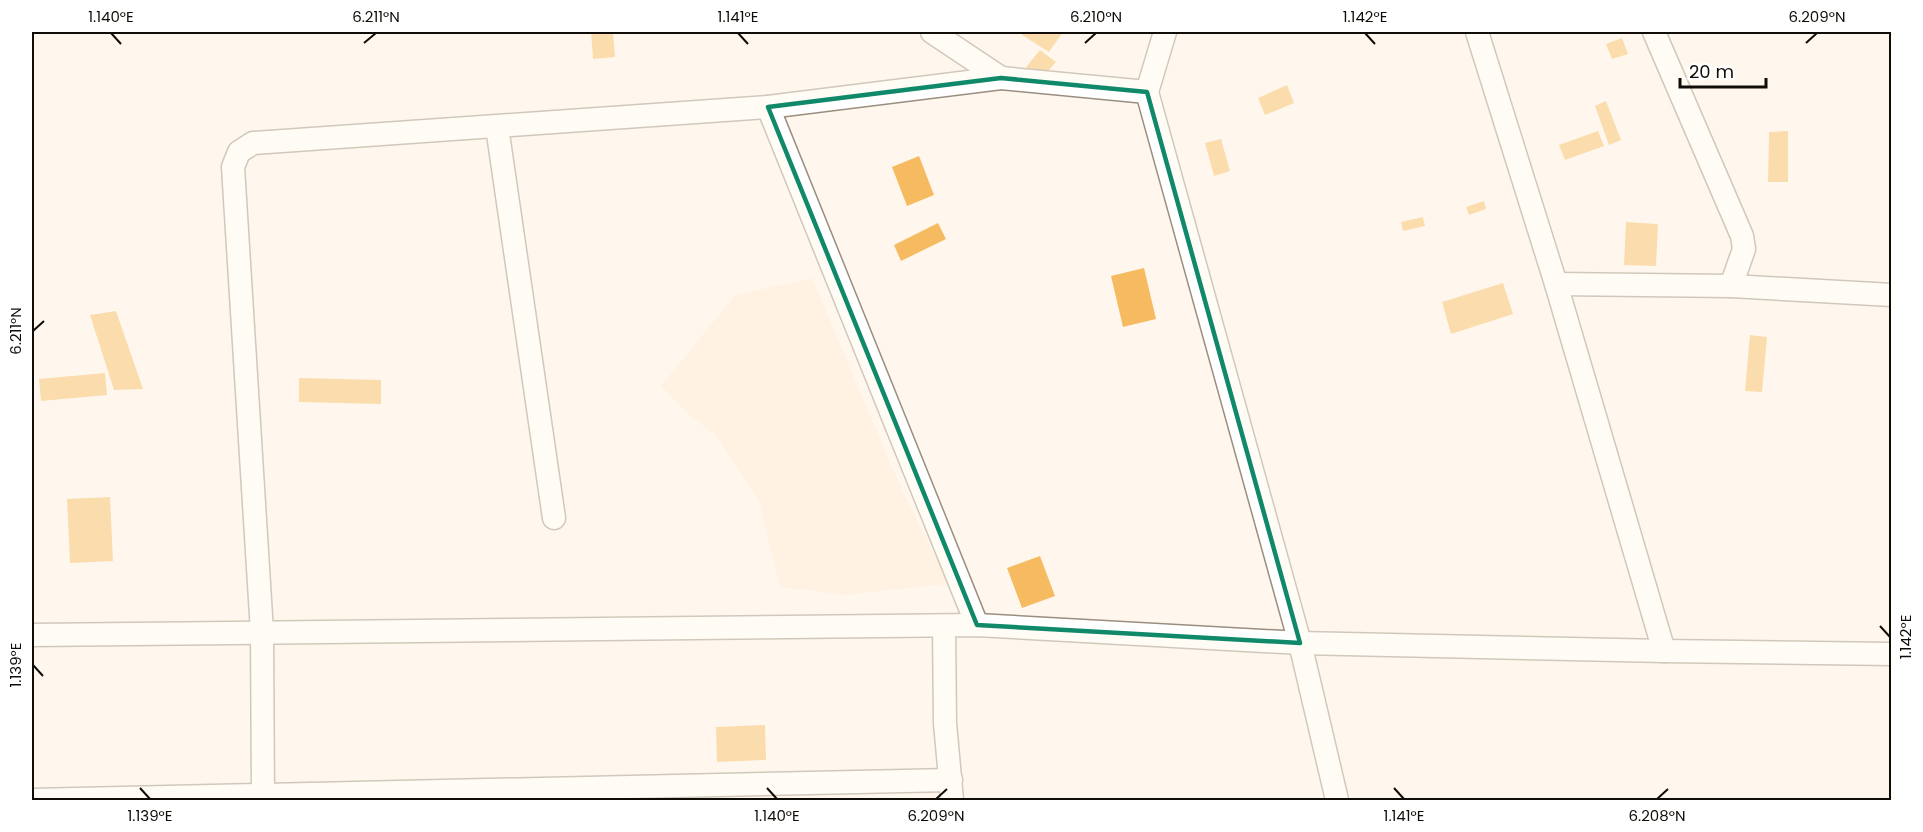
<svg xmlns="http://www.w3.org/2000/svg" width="1923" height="832" font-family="Poppins,sans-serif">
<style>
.built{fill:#feecd4}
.building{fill:#f6bb60}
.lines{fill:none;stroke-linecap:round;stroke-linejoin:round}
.minor-casing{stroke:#9a8e7e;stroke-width:25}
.minor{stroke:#fff;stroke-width:22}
.marked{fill:none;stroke:#10896a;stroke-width:4.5;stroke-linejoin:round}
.ticks{fill:none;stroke:#100c07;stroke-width:2}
.neatline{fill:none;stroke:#100c07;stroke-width:2}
.ticks-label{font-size:15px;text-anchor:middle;fill:#100c07}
</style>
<rect width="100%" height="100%" fill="#fff7ed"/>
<!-- built -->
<path class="built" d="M812,278l87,205 50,101 -105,11 -64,-8 -21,-85 -42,-66 -26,-19 -30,-31 74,-91z"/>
<!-- building -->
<g class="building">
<path d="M591,32h22l2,25 -22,2z"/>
<path d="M1024,32h39l-14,20 -27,-17z"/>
<path d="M1622,38l6,16 -16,5 -6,-15z"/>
<path d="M1040,50l16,12 -15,17 -15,-12z"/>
<path d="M1287,85l7,18 -29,12 -7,-17z"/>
<path d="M1606,101l15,39 -12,5 -14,-39z"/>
<path d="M1598,131l6,15 -39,14 -6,-15z"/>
<path d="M1788,131v51h-20l1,-50z"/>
<path d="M1221,139l9,32 -16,5 -9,-33z"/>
<path d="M919,156l15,39 -27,11 -15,-39z"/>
<path d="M1484,201l2,8 -17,6 -3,-8z"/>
<path d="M1423,217l2,9 -22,5 -2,-9z"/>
<path d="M1626,222l32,2 -2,42 -32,-1z"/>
<path d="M938,223l8,16 -45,22 -7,-16z"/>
<path d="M1144,268l12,51 -33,8 -12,-51z"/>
<path d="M1503,283l10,31 -62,20 -9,-32z"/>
<path d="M116,311l27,78 -29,1 -24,-75z"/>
<path d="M1750,335l17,2 -5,55 -17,-1z"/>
<path d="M105,373l2,22 -66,6 -2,-22z"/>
<path d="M299,378l82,2v24l-82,-2z"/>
<path d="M110,497l3,64 -43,2 -3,-64z"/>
<path d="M1040,556l15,40 -33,12 -15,-40z"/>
<path d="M765,725l1,35 -49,2 -1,-35z"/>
</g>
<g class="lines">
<!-- minor casing -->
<g class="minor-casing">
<g id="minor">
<path d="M932,32l69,46"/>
<path d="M1477,32l79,252 108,367"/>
<path d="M1654,32l88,204 2,13 -13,37"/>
<path d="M1147,92l153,551 37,157"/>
<path d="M768,107l209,518"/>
<path d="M497,127l57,391"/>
<path d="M1556,284l175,2 161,9"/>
<path d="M944,626l1,97 7,77"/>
<path d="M32,635l945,-10 323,18 364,8 228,3"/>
<path d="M32,800l919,-20"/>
<path d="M263,800l-1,-168 -29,-465 6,-15 14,-9 515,-36 233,-29 146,14 18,-60"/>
</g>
</g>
<!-- minor -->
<use href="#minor" class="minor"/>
</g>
<!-- marked area -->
<path d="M0 0H1923V832H0ZM1001,78l146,14 153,551 -323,-18 -209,-518z" fill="#fff7ed" fill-opacity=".55" fill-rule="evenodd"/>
<path class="marked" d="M1001,78l146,14 153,551 -323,-18 -209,-518z"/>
<!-- ticks -->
<path class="ticks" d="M111,33l10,11M738,33l10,11M1365,33l10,11M364,43l12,-10M1085,43l11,-10M1806,43l11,-10M33,331l11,-10M1880,626l10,11M33,665l10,11M140,788l10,11M767,788l10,11M1394,788l10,11M936,799l11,-10M1657,799l11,-10"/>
<!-- border -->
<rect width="1923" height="832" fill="none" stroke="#ffffff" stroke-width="66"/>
<!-- scale -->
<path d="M1680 78v9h86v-9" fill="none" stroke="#100c07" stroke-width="3"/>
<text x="1689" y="78" font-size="18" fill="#100c07" stroke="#ffffff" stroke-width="4.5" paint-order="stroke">20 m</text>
<rect x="33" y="33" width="1857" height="766" class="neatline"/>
<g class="ticks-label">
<text x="111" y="22">1.140°E</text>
<text x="376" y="22">6.211°N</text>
<text x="738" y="22">1.141°E</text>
<text x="1096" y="22">6.210°N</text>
<text x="1365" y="22">1.142°E</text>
<text x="1817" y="22">6.209°N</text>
<text transform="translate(16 331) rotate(-90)" y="5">6.211°N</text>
<text transform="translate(1906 637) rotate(-90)" y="5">1.142°E</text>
<text transform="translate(16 665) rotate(-90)" y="5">1.139°E</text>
<text x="150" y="821">1.139°E</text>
<text x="777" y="821">1.140°E</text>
<text x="936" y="821">6.209°N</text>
<text x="1404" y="821">1.141°E</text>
<text x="1657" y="821">6.208°N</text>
</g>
</svg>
